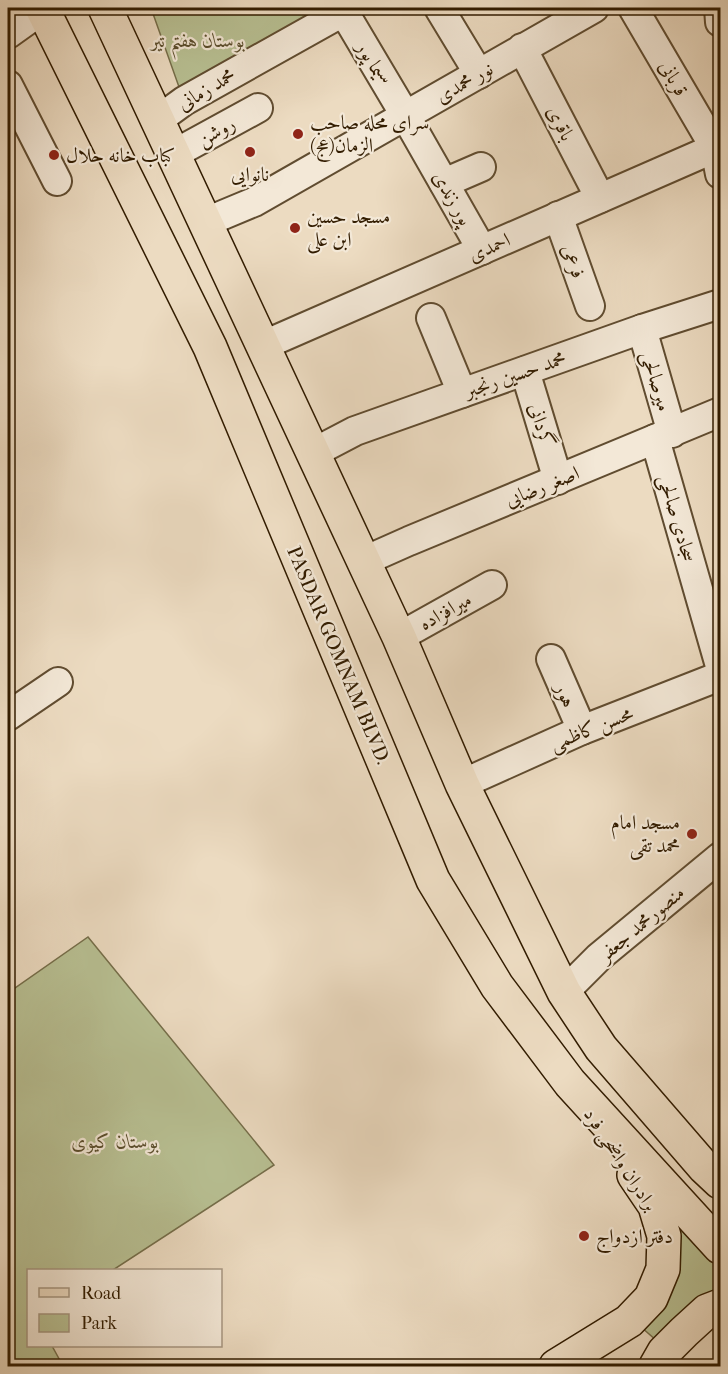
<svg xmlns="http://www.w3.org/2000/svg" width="728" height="1374" font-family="'IM FELL French Canon',Amiri,serif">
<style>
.green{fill:#b8c093;stroke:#756e4a;stroke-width:1.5}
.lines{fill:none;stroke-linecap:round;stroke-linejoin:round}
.minor-casing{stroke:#604c30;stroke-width:32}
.major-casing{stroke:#321c00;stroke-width:36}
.minor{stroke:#f3e8d7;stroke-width:28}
.major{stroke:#ecdbc1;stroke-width:33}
.poi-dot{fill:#8f2418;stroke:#f3e8d7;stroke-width:2}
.labels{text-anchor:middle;stroke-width:4.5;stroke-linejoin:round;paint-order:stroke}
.park-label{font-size:20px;font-style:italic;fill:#5a4d2c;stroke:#f3e8d7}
.street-label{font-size:20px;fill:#321c00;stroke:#f3e8d7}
.poi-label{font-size:20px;fill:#321c00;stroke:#f3e8d7;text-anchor:start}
</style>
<rect width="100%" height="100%" fill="#ecdbc1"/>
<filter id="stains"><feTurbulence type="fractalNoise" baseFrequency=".00333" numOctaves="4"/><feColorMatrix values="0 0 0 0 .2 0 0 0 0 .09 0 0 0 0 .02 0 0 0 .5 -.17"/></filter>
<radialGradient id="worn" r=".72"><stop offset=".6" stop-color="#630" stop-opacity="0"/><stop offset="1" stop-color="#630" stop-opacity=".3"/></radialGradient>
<!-- green -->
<g class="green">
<path d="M151,8h173l-145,79z"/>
<path d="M88,937l186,228 -161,105h-85v76h24l11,20h-55v-373z"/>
<path d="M677,1223l26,27 17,15v22l-14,7 -49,47 -17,-15z"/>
</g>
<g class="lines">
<!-- minor casing -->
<g class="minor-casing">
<g id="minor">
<path d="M439,8l40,66"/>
<path d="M719,8l1,14"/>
<path d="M342,12l9,12 54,91 77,135"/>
<path d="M8,34l35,-25"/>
<path d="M522,48l78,150"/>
<path d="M8,85l49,96"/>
<path d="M158,120l26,-19 166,-93"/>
<path d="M720,129l-5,19 5,26"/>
<path d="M174,154l84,-46"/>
<path d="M444,183l37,-16"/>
<path d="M558,216l32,90"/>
<path d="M206,222l48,-20 340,-194"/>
<path d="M431,318l31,75"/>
<path d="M642,329l30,104"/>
<path d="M264,345l451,-197 -82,-140"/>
<path d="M525,371l33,109"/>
<path d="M655,439l65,227"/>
<path d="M313,453l42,-22 287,-102 78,-25"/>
<path d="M364,561l45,-20 311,-129"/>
<path d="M399,637l93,-52"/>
<path d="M551,659l31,71"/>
<path d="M8,716l50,-34"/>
<path d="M462,784l120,-54 138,-54"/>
<path d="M564,992l35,-35 121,-100"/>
</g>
</g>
<!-- major casing -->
<g class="major-casing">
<g id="major">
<path d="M42,8l168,339 223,533 64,106 73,97 150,164"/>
<path d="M105,8l294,629 63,147 102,208 37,56 103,119 16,15"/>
<path d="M556,1366l73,-45 22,-23 12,-29 1,-33 -9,-30 -21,-31"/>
<path d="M656,1366l8,-14 20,-20 23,-21 13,-5"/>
</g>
</g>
<!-- minor -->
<use href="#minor" class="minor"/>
<!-- major -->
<use href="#major" class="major"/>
</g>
<!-- markers -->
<g class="poi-dot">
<circle cx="298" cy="134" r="6"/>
<circle cx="250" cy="152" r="6"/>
<circle cx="54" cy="155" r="6"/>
<circle cx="295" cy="228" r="6"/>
<circle cx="692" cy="834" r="6"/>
<circle cx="584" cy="1236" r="6"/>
</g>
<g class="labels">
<!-- park labels -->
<g class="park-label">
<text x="198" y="47">بوستان هفتم تیر</text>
<text x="115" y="1148">بوستان کیوی</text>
</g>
<!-- street labels -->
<g class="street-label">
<text transform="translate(374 63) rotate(59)" y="7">سیما پور</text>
<text transform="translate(674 78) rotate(60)" y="7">قربانی</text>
<text transform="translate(464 82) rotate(-30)" y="7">نور محمدی</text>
<text transform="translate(206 89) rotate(-31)" y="7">محمد زمانی</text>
<text transform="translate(561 123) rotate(63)" y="7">باقری</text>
<text transform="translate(216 131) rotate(-28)" y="7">روشن</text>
<text transform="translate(453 198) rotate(60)" y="7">پور زندی</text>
<text transform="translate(489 247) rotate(-24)" y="7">احمدی</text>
<text transform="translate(574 261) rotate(70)" y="7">فرعی</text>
<text transform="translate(515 374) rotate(-19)" y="7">محمد حسین رنجبر</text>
<text transform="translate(657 381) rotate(74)" y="7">میرصالحی</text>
<text transform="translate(542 425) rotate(73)" y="7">گردانی</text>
<text transform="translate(542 486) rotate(-22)" y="7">اصغر رضایی</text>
<text transform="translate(678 518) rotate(74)" y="7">سجادی صالحی</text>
<text transform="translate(445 611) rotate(-29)" y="7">میرافزاده</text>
<text transform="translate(339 655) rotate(67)" y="7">PASDAR GOMNAM BLVD.</text>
<text transform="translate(566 695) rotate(67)" y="7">هور</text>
<text transform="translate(591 728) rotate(-22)" y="7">محسن کاظمی</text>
<text transform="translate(641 923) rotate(-40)" y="7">منصورمحمد جعفر</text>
<text transform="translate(621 1159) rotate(57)" y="7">برادران واضحی فرد</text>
</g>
<!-- poi labels -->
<g class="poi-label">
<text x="310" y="129">سرای محله صاحب<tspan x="310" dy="23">الزمان(عج)</tspan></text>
<text x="66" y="162">کباب خانه حلال</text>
<text x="250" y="181" text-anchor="middle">نانوایی</text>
<text x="307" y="223">مسجد حسین<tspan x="307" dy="23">ابن علی</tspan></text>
<text x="680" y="829" text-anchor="end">مسجد امام<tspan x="680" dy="23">محمد تقی</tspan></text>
<text x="596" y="1243">دفتر ازدواج</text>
</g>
</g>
<!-- margin -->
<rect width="728" height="1374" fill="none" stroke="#ecdbc1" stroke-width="30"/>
<rect x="9" y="9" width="710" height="1356" fill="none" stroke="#321c00" stroke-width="3"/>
<rect x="15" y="15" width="698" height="1344" fill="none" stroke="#321c00" stroke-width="1.5"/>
<!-- legend -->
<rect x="27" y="1269" width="195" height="78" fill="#f3e8d7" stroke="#a69681" stroke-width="1.5"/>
<rect x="39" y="1288" width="30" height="9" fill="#ecdbc1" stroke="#a69681" stroke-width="1.5"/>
<text x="81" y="1299" font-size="18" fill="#321c00">Road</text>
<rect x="39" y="1314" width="30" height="18" fill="#b8c093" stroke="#a69681" stroke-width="1.5"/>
<text x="81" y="1329" font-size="18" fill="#321c00">Park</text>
<rect width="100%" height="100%" filter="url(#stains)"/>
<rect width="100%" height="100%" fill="url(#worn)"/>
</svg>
